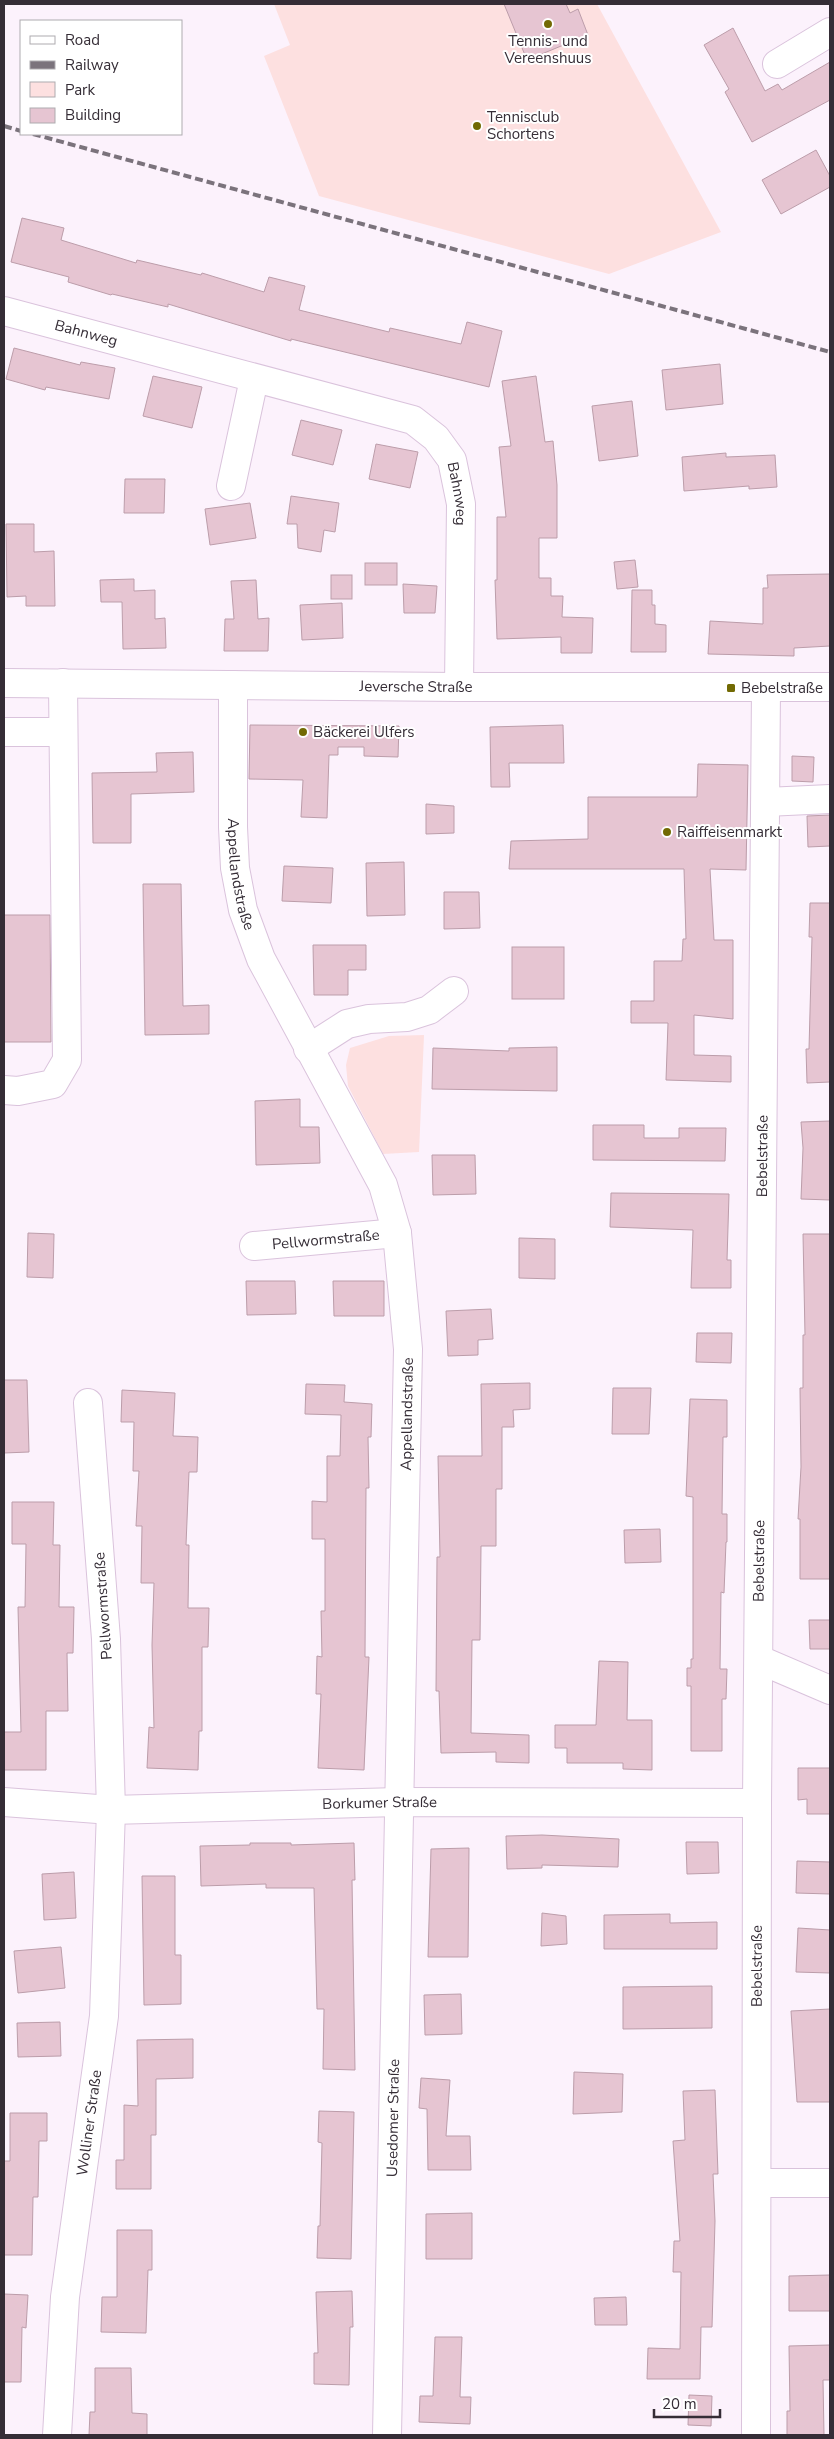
<svg xmlns="http://www.w3.org/2000/svg" width="834" height="2439" font-family="'Nunito Sans',sans-serif">
<style>
.green{fill:#fde0e0}
.building{fill:#e6c5d2;stroke:#bc9daa}
.lines{fill:none;stroke-linecap:round;stroke-linejoin:round}
.minor-casing{stroke:#dac3dc;stroke-width:30}
.minor{stroke:#fff;stroke-width:28}
.rail{stroke:#7b737c;stroke-width:4;stroke-dasharray:8 4;stroke-linecap:butt}
.poi-dot{fill:#726a03;stroke:#fff;stroke-width:2}
.labels{text-anchor:middle;stroke-width:4;stroke-linejoin:round;paint-order:stroke}
.poi-label{font-size:15px;fill:#352d36;stroke:#fff;text-anchor:start}
.street-label{font-size:15px;fill:#352d36;stroke:#fff}
</style>
<rect width="100%" height="100%" fill="#fcf2fc"/>
<!-- green -->
<g class="green">
<path d="M274,4h323l124,228 -112,42 -290,-78 -55,-140 26,-11z"/>
<path d="M424,1035l-5,117 -36,2 -35,-68 -2,-21 4,-17 39,-12z"/>
</g>
<!-- building -->
<g class="building">
<path d="M504,4h62l4,9 8,-4 10,26 -61,25z"/>
<path d="M733,28l32,63 13,-7 4,6 48,-28v38l-78,42 -27,-50 4,-3 -25,-44z"/>
<path d="M816,150l14,26v11l-49,27 -19,-34z"/>
<path d="M22,218l42,10 -3,12 75,23 1,-3 64,15 1,-2 62,19 5,-15 36,9 -6,24 90,22 1,-4 71,16 6,-22 35,9 -13,56 -198,-48v2l-123,-37v3l-56,-13 -1,1 -43,-13 1,-5 -58,-15z"/>
<path d="M14,348l66,17 1,-3 34,6 -6,31 -63,-12 -1,3 -39,-11z"/>
<path d="M720,364l3,40 -57,6 -4,-40z"/>
<path d="M153,376l49,11 -10,41 -49,-12z"/>
<path d="M536,376l9,66 8,-1 4,44v53h-18v40h12v18h12l-1,21 31,1 -1,35h-31v-16l-64,2 -2,-59h2v-63h9l-7,-70 12,-1 -9,-65z"/>
<path d="M632,401l6,55 -39,5 -7,-55z"/>
<path d="M301,420l41,10 -9,35 -41,-10z"/>
<path d="M376,444l42,8 -8,36 -41,-9z"/>
<path d="M726,453v4l49,-2 2,32 -28,2v-3l-65,5 -2,-34z"/>
<path d="M125,479h40l-1,34h-40z"/>
<path d="M291,496l48,7 -4,29 -11,-2 -3,22 -23,-4 -1,-24h-10z"/>
<path d="M250,503l6,35 -46,7 -5,-36z"/>
<path d="M6,524h28v28l20,-1 1,55h-29v-10l-19,1z"/>
<path d="M635,560l3,27 -21,2 -3,-27z"/>
<rect x="365" y="563" width="32" height="22"/>
<path d="M830,574v72l-36,2v8l-86,-2 2,-33 53,3v-36h5l-1,-13z"/>
<rect x="331" y="575" width="21" height="24"/>
<path d="M134,579v12l21,-1v29l10,-1 1,30 -43,1 -1,-47h-21l-1,-22z"/>
<path d="M256,580l2,39 11,-1 -1,33h-44l1,-32h9l-3,-38z"/>
<path d="M403,584l34,2 -2,27h-31z"/>
<path d="M632,590h20v15h3v19l11,1v27h-35z"/>
<path d="M342,603l1,35 -41,2 -2,-35z"/>
<path d="M250,725l149,1 -1,31 -34,-1v-9h-26v8h-9l-2,63 -26,-1 2,-37 -54,-1z"/>
<path d="M563,725l1,38h-55l1,24h-19l-1,-60z"/>
<path d="M193,752l1,40 -63,2v49h-38l-1,-70 65,-1 -1,-19z"/>
<path d="M792,756l22,1 -1,25 -21,-1z"/>
<path d="M698,764l50,1 -2,105 -36,-1 4,71h19v79l-39,-4v40l37,1v26l-65,-2 2,-57h-37v-22h23v-40h28l1,-22h3l-2,-70h-175l2,-28 77,-2v-42h109z"/>
<path d="M426,804l28,2v27l-28,1z"/>
<path d="M830,815v31l-22,1 -1,-31z"/>
<path d="M404,862l1,53 -38,1 -1,-53z"/>
<path d="M284,866l49,2 -2,35 -49,-2z"/>
<path d="M143,884h38l2,122 26,-1v29l-64,1z"/>
<path d="M444,892h35l1,36 -36,1z"/>
<path d="M810,903h20v179l-23,1 -1,-34h3l3,-112h-3z"/>
<path d="M4,915h46l1,127h-47z"/>
<path d="M313,945h53v25h-18v25h-34z"/>
<rect x="512" y="947" width="52" height="52"/>
<path d="M557,1047v44l-125,-2 1,-41 76,3v-3z"/>
<path d="M300,1099v28h19l1,36 -64,2 -1,-64z"/>
<path d="M830,1121v79l-29,-1 2,-51 -2,-26z"/>
<path d="M593,1125h51v13h35v-10h47l-1,33 -132,-1z"/>
<path d="M432,1155h43l1,39 -43,1z"/>
<path d="M611,1193l118,1 -2,66h4v28h-40l2,-58 -83,-3z"/>
<path d="M28,1233l26,1 -1,44 -26,-1z"/>
<path d="M803,1234h27v345h-30v-60h-2l3,-52 -1,-79h3v-53h2z"/>
<path d="M519,1238l36,1v40l-36,-1z"/>
<path d="M246,1281h49l1,33 -49,1z"/>
<path d="M333,1281h51v35h-50z"/>
<path d="M491,1309l2,30 -15,1v15l-30,1 -2,-45z"/>
<path d="M697,1333h35l-1,30 -35,-1z"/>
<path d="M4,1380h23l2,72 -25,1z"/>
<path d="M530,1383v26l-17,1 1,17h-12v62h-6v57h-15l-1,94h-8l-1,93 58,2v28l-33,-1v-10l-55,1 -2,-62h-3l1,-134h3l-2,-101h44l-1,-72z"/>
<path d="M306,1384l39,1 -1,17 28,2 -1,33h-3l1,51h-3l-1,169h4l-5,113 -46,-2 3,-74h-5l1,-38 5,1 -1,-46h4v-72h-13v-38l15,1v-46h13l1,-41 -36,-1z"/>
<path d="M613,1388h38l-2,46h-37z"/>
<path d="M122,1390l53,3 -2,43 25,1 -1,35h-8l-3,73h3l-1,63h21l-1,39h-6v84h-3l-1,39 -51,-2 2,-41 5,1 -2,-83 2,-62h-13l1,-57h-6l3,-55h-6l1,-49h-13z"/>
<path d="M690,1399l37,1v37h-4l-1,77h5v28h-1l-2,51 -3,-1 -1,77h7l-1,30h-4v52h-31v-65h-4v-18h4v-9h2v-162l-7,-1z"/>
<path d="M12,1502h42l-1,43h7l-1,62h15l-1,46h-6l1,58h-22v59h-42v-38h17l-3,-125h7l1,-63h-14z"/>
<path d="M660,1529l1,33 -36,1 -1,-33z"/>
<path d="M809,1620h21v29h-20z"/>
<path d="M599,1661l29,1 -1,58h25v50l-29,-1v-6h-56v-15h-12v-23h41z"/>
<path d="M798,1768h32v46h-23v-15l-9,1z"/>
<path d="M542,1835l77,4 -1,28 -76,-2v3l-35,1 -1,-33z"/>
<path d="M686,1842h32l1,31 -32,1z"/>
<path d="M250,1843h41v2l63,-2 1,37h-3l3,190 -32,-1 1,-60h-7l-3,-121h-48v-4l-65,2 -1,-40 50,-1z"/>
<path d="M469,1848l-1,109h-40l3,-108z"/>
<path d="M797,1861l33,1v32l-34,-1z"/>
<path d="M74,1872l2,46 -32,2 -2,-46z"/>
<path d="M142,1876h33v79h6v49l-37,1z"/>
<path d="M542,1913l24,3 1,28 -26,2z"/>
<path d="M670,1914v9l47,-1v27h-113v-34z"/>
<path d="M798,1928l32,2v43l-34,-1z"/>
<path d="M61,1947l4,41 -47,5 -4,-42z"/>
<path d="M712,1986v42l-89,1v-42z"/>
<path d="M461,1994l1,40 -37,1 -1,-40z"/>
<path d="M830,2009v93h-33l-6,-91z"/>
<path d="M60,2022l1,34 -43,1 -1,-34z"/>
<path d="M193,2039v39l-37,1v56h-5v54h-35v-29h8v-55l14,1 -1,-66z"/>
<path d="M574,2072l49,2 -1,38 -49,2z"/>
<path d="M421,2078l29,2 -4,56h24l1,34h-43l-1,-61 -8,-1z"/>
<path d="M715,2090l3,84h-5l2,47 -3,106h-11l-1,52h-53l1,-31 32,1 1,-77h-8l1,-31h6l-7,-100 12,-1 -2,-49z"/>
<path d="M319,2111l35,1 -3,147 -34,-1 1,-32h2l2,-83 -4,-1z"/>
<path d="M10,2113h37v28h-8l-1,56h-5l-1,58h-28v-94h6z"/>
<path d="M472,2213v46h-46v-45z"/>
<path d="M117,2230h35v40h-4l-2,63 -45,-1 1,-35h15z"/>
<path d="M830,2275v36h-41v-35z"/>
<path d="M352,2291l1,36h-3l-1,58 -35,-1v-31h4l-2,-61z"/>
<path d="M4,2294l24,1 -2,33 -4,-1 -1,55h-17z"/>
<path d="M626,2297l1,28h-32l-1,-27z"/>
<path d="M435,2337h27l-2,60h11l-1,27 -51,-2 1,-26h13z"/>
<path d="M830,2345v35h-7l1,55h-37v-24h3l-1,-65z"/>
<path d="M95,2368h36l1,45 15,1v21h-58l1,-23h5z"/>
<path d="M689,2395l23,1 -1,30 -23,-1z"/>
</g>
<g class="lines">
<!-- minor casing -->
<g class="minor-casing">
<g id="minor">
<path d="M777,64l53,-32"/>
<path id="s1" d="M4,311l409,109 23,18 16,22 9,44 -2,183"/>
<path d="M231,486l23,-107"/>
<path id="s2" d="M4,683l455,4h371"/>
<path id="s3" d="M233,685v142l2,41 8,42 18,49 122,226 14,48 11,116 -21,1086"/>
<path d="M4,732h59"/>
<path d="M766,802l64,-3"/>
<path d="M308,1049l39,-25 22,-5 38,-2 22,-7 25,-19"/>
<path d="M4,1090l14,1 35,-7 14,-24 -4,-377"/>
<path id="s4" d="M254,1246l143,-13"/>
<path d="M760,1660l70,30"/>
<path id="s5" d="M4,1802l107,8 287,-8 359,1"/>
<path d="M757,2183h73"/>
<path id="s6" d="M57,2435l8,-138 39,-281 7,-206 -5,-171 -18,-236"/>
<path id="s7" d="M756,2435l1,-632 9,-1115"/>
</g>
</g>
<!-- minor -->
<use href="#minor" class="minor"/>
<!-- rail -->
<g class="rail">
<path d="M4,126l17,5"/>
<path d="M33,134l797,218"/>
</g>
</g>
<!-- markers -->
<g class="poi-dot">
<circle cx="548" cy="24" r="5"/>
<circle cx="477" cy="126" r="5"/>
<rect x="726" y="683" width="10" height="10" rx="2.5"/>
<circle cx="303" cy="732" r="5"/>
<circle cx="667" cy="832" r="5"/>
</g>
<g class="labels">
<!-- poi labels -->
<g class="poi-label">
<text x="548" y="46" text-anchor="middle">Tennis- und<tspan x="548" dy="17">Vereenshuus</tspan></text>
<text x="487" y="122">Tennisclub<tspan x="487" dy="17">Schortens</tspan></text>
<text x="741" y="693">Bebelstraße</text>
<text x="313" y="737">Bäckerei Ulfers</text>
<text x="677" y="837">Raiffeisenmarkt</text>
</g>
<!-- street labels -->
<g class="street-label">
<text dy="5" stroke="none"><textPath href="#s1" startOffset="85">Bahnweg</textPath></text>
<text dy="5" stroke="none"><textPath href="#s1" startOffset="514">Bahnweg</textPath></text>
<text dy="5" stroke="none"><textPath href="#s2" startOffset="412">Jeversche Straße</textPath></text>
<text dy="5" stroke="none"><textPath href="#s3" startOffset="190">Appellandstraße</textPath></text>
<text dy="5" stroke="none"><textPath href="#s7" startOffset="1279">Bebelstraße</textPath></text>
<text dy="5" stroke="none"><textPath href="#s4" startOffset="72">Pellwormstraße</textPath></text>
<text transform="translate(407 1414) rotate(-89)" y="5">Appellandstraße</text>
<text dy="5" stroke="none"><textPath href="#s7" startOffset="874">Bebelstraße</textPath></text>
<text transform="translate(103 1606) rotate(-94)" y="5">Pellwormstraße</text>
<text dy="5" stroke="none"><textPath href="#s5" startOffset="376">Borkumer Straße</textPath></text>
<text dy="5" stroke="none"><textPath href="#s7" startOffset="469">Bebelstraße</textPath></text>
<text transform="translate(393 2118) rotate(-89)" y="5">Usedomer Straße</text>
<text dy="5" stroke="none"><textPath href="#s6" startOffset="314">Wolliner Straße</textPath></text>
</g>
</g>
<!-- border -->
<rect width="834" height="2439" fill="none" stroke="#352d36" stroke-width="10"/>
<!-- legend -->
<rect x="20" y="20" width="162" height="115" fill="#ffffff" stroke="#aeabaf"/>
<rect x="30" y="36" width="25" height="8" fill="#ffffff" stroke="#aeabaf"/>
<text x="65" y="45" font-size="15" fill="#352d36">Road</text>
<rect x="30" y="61" width="25" height="8" fill="#7b737c" stroke="#aeabaf"/>
<text x="65" y="70" font-size="15" fill="#352d36">Railway</text>
<rect x="30" y="82" width="25" height="15" fill="#fde0e0" stroke="#aeabaf"/>
<text x="65" y="95" font-size="15" fill="#352d36">Park</text>
<rect x="30" y="108" width="25" height="15" fill="#e6c5d2" stroke="#aeabaf"/>
<text x="65" y="120" font-size="15" fill="#352d36">Building</text>
<!-- scale -->
<path d="M654 2409v8h66v-8" fill="none" stroke="#352d36" stroke-width="2.5"/>
<text x="662" y="2409" font-size="15" fill="#352d36" stroke="#ffffff" stroke-width="4" paint-order="stroke">20 m</text>
</svg>
